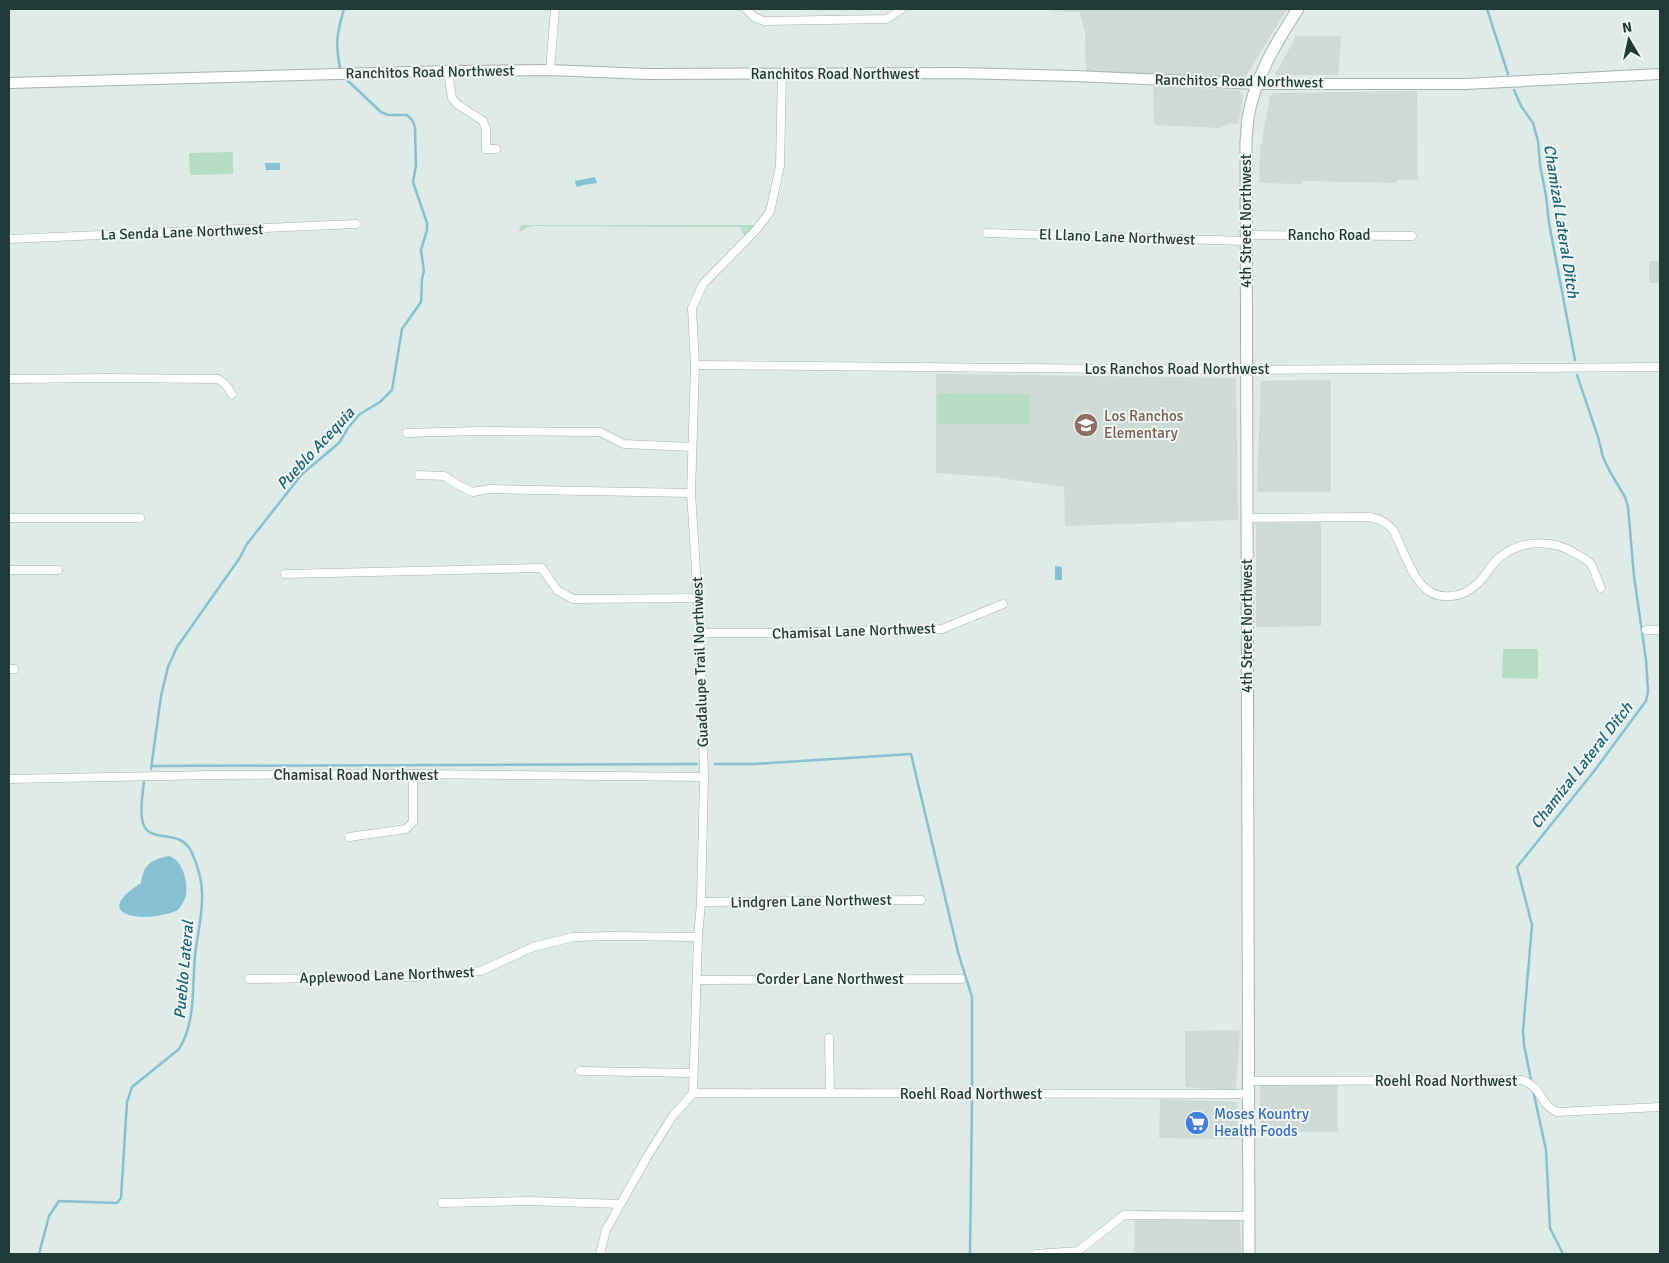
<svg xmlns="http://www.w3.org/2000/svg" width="1669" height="1263" font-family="Signika,sans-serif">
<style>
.built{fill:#cddad5}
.green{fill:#b7dcc4}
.water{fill:#86c0d1}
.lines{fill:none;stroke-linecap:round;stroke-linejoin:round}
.stream{stroke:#86c0d1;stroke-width:2.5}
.minor-casing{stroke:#a2b3ad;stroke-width:9}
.tertiary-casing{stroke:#a2b3ad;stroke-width:12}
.secondary-casing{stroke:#9eb6af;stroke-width:13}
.minor{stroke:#fff;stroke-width:8}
.tertiary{stroke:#fff;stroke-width:10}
.secondary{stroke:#fff;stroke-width:11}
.labels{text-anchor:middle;stroke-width:4;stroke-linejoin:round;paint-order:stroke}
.street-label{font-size:15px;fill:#203b35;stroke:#f0f7f4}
.education-label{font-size:15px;fill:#785e54;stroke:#f0f7f4;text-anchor:start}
.shop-label{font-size:15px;fill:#366cbe;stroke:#f0f7f4;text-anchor:start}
.water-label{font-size:16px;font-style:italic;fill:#1a6177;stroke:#f0f7f4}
</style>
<rect width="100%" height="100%" fill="#dfebe6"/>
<!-- built -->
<g class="built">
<path d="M1053,9h234l-41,67 -5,2 -155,-7 -1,-37 -5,-22 -27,-1z"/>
<path d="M1296,36h45l-3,39h-63z"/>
<path d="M1153,86l85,4 5,4v4l-5,26 -7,-1 -11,5 -66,-3z"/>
<path d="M1417,91l1,89h-21v3l-94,-2v3l-44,-1 1,-32 10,-55 4,-3z"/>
<rect x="1649" y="261" width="11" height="22"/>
<path d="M936,374l300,4 2,142 -173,6 -1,-39 -70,-10 -58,-4z"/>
<path d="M1331,380v112h-74l4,-111z"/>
<path d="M1321,522v104l-65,1v-104z"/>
<path d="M1231,1030l9,1 -4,57 -4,2 -47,-3v-56z"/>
<rect x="1260" y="1085" width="78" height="47"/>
<path d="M1160,1099l77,3 1,37 -79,-1z"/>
<path d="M1135,1210l105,1 1,43h-107z"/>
</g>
<!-- green -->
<g class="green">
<path d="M233,152v22l-43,1 -1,-22z"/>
<path d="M521,225h236l-12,12 -5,-10 -209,-1 -12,6z"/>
<path d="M937,393l92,1v30h-92z"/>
<path d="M1503,649h35v30l-36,-1z"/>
</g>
<!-- water -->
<g class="water">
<path d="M265,163h15v7h-14z"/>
<path d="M595,177l2,6 -14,2 -5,2 -2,-1 -1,-5z"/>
<path d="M1055,566l7,1v13h-7z"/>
<path d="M169,856c14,4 19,26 17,39 -1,6 -5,10 -8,15 -30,14 -91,7 -37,-27 3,-19 9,-23 28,-27z"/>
</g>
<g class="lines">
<!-- stream -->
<g class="stream">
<path d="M1487,9l21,65"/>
<path d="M340,68c-5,-26 -3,-35 4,-59"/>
<path d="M1514,90l7,16 12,17 5,18 2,24 6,31 3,27 26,137"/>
<path d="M715,764h39l157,-10 47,198 14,45v89"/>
<path d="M152,766l545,-2"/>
<path d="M151,769l10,-73 7,-29 9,-20 62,-88 8,-15 55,-70 37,-31 9,-15 12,-14 20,-12 12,-12 10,-61 19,-27 1,-23 2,-8 -3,-21 6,-20v-7l-14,-41 3,-17 -1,-37 -2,-7 -6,-6h-19l-7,-3 -34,-32"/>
<path d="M1531,1080l-7,-35 -1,-14 9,-106 -15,-58 78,-97 45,-61 6,-8 2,-10 -2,-31 -12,-84 -6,-69 -3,-10 -16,-27 -6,-13 -5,-20 -21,-62"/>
<path d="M1533,1090l13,60 4,78 13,26"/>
<path d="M39,1254l10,-38 10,-15 58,2 4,-5 6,-96 5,-15 47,-38c17,-27 13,-62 16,-93 2,-19 7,-38 7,-57 1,-15 -4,-34 -11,-48 -12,-24 -42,-6 -48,-28 -4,-12 0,-29 1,-42"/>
<path d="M970,1254l2,-153"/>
</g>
<!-- minor casing -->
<g class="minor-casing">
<g id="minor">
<path d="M746,9l8,8 10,4 123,-2 15,-10"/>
<path d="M550,70l5,-61"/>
<path d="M448,71l4,27 5,6 26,17 3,8v20h10"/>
<path d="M987,233l259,8"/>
<path d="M1246,235l166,1"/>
<path d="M9,239l347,-15"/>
<path d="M695,365l552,5 413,-3"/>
<path d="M9,379l99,-1 110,1 7,5 7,10"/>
<path d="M407,433l71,-2 122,1 24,12 68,3"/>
<path d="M419,475l25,1 16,10 13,6 16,-3 202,4"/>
<path d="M9,518h131"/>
<path d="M1247,518l123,-1c10,2 17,5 23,13 8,15 17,42 28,54 15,18 41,15 57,-1 8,-7 13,-19 22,-26 22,-18 55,-18 78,-2 4,2 9,5 12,8 5,7 7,17 11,25"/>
<path d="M9,570h49"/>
<path d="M285,574l257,-6 15,22 16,9 126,-1"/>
<path d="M1646,630h14"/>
<path d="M700,633h70l172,-4 61,-25"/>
<path d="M9,669h5"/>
<path d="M9,779l203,-4 201,-1 291,3"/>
<path d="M349,837l57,-8 7,-7v-48"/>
<path d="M701,902l220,-2"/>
<path d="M249,979l164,-2 68,-6 52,-24 40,-10 40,-1 85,1"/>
<path d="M698,980l263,-1"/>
<path d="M829,1038l1,55"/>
<path d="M580,1071l113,2"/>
<path d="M1248,1081l274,-1c22,9 17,24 35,32l103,-5"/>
<path d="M693,1093l555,1"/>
<path d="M442,1203l86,-2 92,3"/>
<path d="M600,1254l6,-24 41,-73 25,-40 21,-24 5,-156 3,-35 3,-125 -4,-144 -9,-140 4,-128 -3,-57 11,-24 52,-53 15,-19 10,-46 2,-92"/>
<path d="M1036,1254l42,-3 46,-36 125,1"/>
</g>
</g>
<!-- tertiary casing -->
<g class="tertiary-casing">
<path id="tertiary" d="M9,83l439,-12 102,-1 98,4 309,-1 118,3 183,8h207l195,-10"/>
</g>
<!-- secondary casing -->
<g class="secondary-casing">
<path id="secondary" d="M1249,1254l-3,-1113c1,-8 1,-16 2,-23 6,-39 29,-77 50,-109"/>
</g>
<!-- minor -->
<use href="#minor" class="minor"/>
<!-- tertiary -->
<use href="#tertiary" class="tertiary"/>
<!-- secondary -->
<use href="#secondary" class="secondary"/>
</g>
<!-- icons -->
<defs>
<g id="school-disc" transform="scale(1.25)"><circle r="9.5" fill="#8d6e63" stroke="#f0f7f4"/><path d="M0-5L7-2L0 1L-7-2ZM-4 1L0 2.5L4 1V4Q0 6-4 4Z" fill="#fff"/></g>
<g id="supermarket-disc" transform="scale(1.25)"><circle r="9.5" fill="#3f7fe0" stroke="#f0f7f4"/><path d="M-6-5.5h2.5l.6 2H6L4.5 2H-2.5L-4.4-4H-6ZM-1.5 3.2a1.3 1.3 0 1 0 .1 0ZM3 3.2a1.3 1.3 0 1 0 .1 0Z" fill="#fff"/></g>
</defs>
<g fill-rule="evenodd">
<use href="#school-disc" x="1086" y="425"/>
<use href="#supermarket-disc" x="1197" y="1123"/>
</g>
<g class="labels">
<!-- street labels -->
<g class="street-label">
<text transform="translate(430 72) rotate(-1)" y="5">Ranchitos Road Northwest</text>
<text x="835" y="79">Ranchitos Road Northwest</text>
<text transform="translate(1239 81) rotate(1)" y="5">Ranchitos Road Northwest</text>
<text transform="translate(1246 221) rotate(-90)" y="5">4th Street Northwest</text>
<text transform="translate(182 232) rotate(-2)" y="5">La Senda Lane Northwest</text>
<text x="1329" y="240">Rancho Road</text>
<text transform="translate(1117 237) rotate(2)" y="5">El Llano Lane Northwest</text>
<text x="1177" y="374">Los Ranchos Road Northwest</text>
<text transform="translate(1247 626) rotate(-90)" y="5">4th Street Northwest</text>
<text transform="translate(854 631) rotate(-2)" y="5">Chamisal Lane Northwest</text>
<text transform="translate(700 662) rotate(-92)" y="5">Guadalupe Trail Northwest</text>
<text x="356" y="780">Chamisal Road Northwest</text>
<text transform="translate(811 901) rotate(-1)" y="5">Lindgren Lane Northwest</text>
<text transform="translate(387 975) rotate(-2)" y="5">Applewood Lane Northwest</text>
<text x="830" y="984">Corder Lane Northwest</text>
<text x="1446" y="1086">Roehl Road Northwest</text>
<text x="971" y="1099">Roehl Road Northwest</text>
</g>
<!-- education labels -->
<g class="education-label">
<text x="1104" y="421">Los Ranchos<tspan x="1104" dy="17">Elementary</tspan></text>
</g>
<!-- shop labels -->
<g class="shop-label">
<text x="1214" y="1119">Moses Kountry<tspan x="1214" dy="17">Health Foods</tspan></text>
</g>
<!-- water labels -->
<g class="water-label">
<text transform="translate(1562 221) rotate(81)" y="6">Chamizal Lateral Ditch</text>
<text transform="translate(315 448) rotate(-47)" y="6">Pueblo Acequia</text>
<text transform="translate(1581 765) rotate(-52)" y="6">Chamizal Lateral Ditch</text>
<text transform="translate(183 970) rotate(-85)" y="6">Pueblo Lateral</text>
</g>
</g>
<!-- border -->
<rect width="1669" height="1263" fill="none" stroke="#203b35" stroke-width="20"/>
<!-- north arrow -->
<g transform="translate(1629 40) rotate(351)" stroke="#f0f7f4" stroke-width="4" paint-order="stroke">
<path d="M0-4L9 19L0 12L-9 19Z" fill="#203b35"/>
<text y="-8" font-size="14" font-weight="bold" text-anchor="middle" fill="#203b35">N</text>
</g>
</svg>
